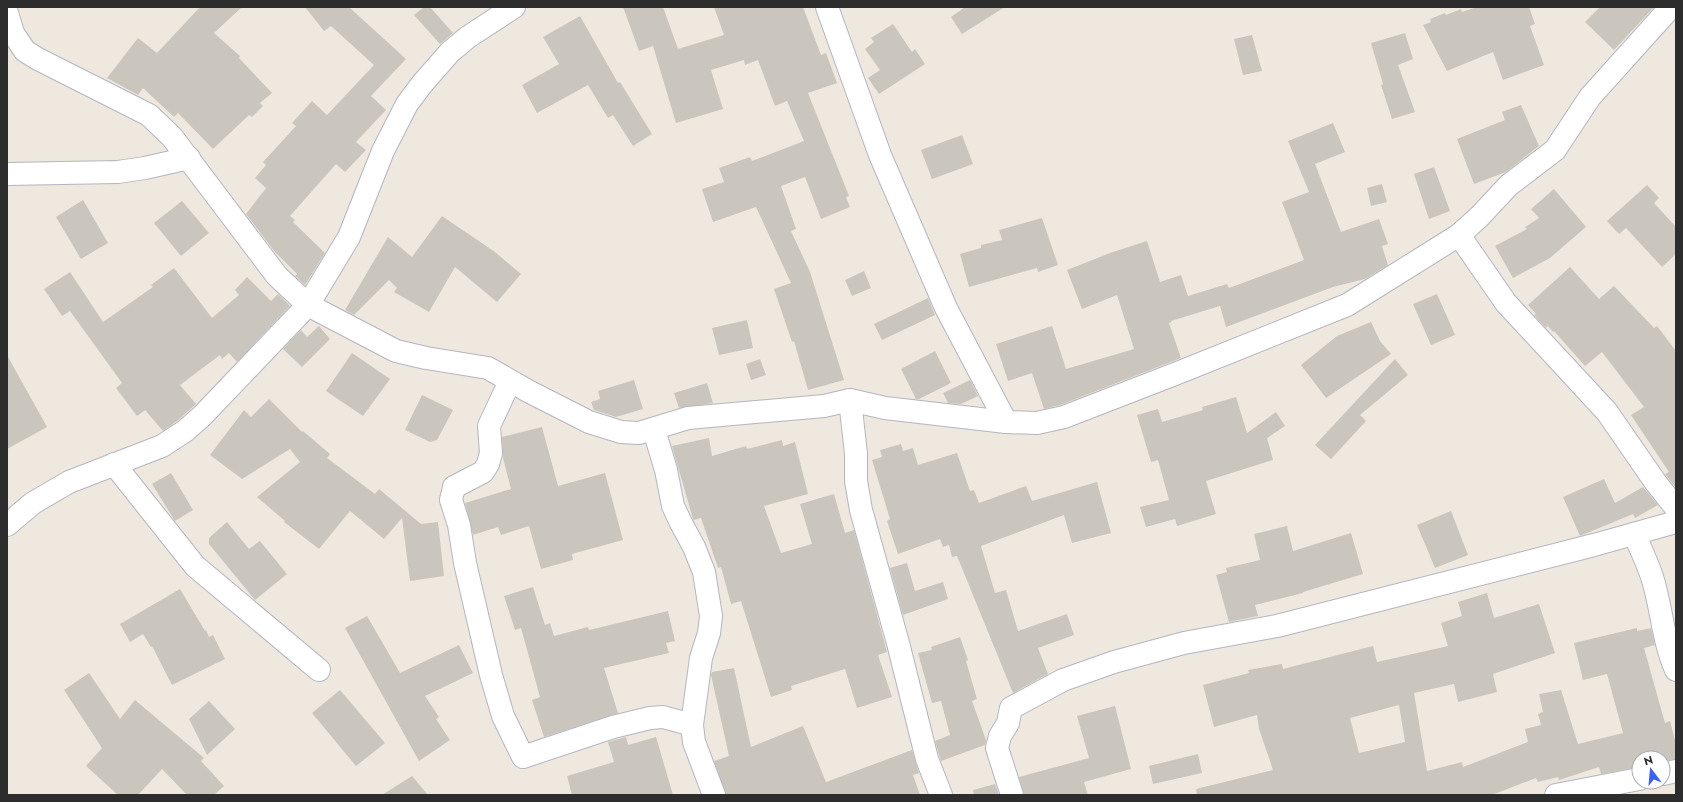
<svg xmlns="http://www.w3.org/2000/svg" width="1683" height="802" font-family="Jost,sans-serif">
<style>
.building{fill:#cbc6bd;fill-rule:evenodd}
.lines{fill:none;stroke-linecap:round;stroke-linejoin:round}
.minor-casing{stroke:#b3b5c1;stroke-width:24}
.minor{stroke:#fff;stroke-width:22}
</style>
<rect width="100%" height="100%" fill="#efe8df"/>
<!-- building -->
<g class="building">
<path d="M200,7h42l-28,26 26,23 -1,2 33,35 -12,10 3,3 -11,11 -3,-2 -36,34 -35,-36 -4,4 -31,-29 -5,7 -31,-17 31,-40 19,15z"/>
<path d="M305,7h44l57,52 -35,37 15,14 -30,32 10,8 -21,22 -9,-8 -46,52 5,4 -2,2 32,31 -20,32 -10,-9 2,-2 -22,-22 -29,-38 20,-26 -11,-10 11,-13 -3,-3 33,-36 -4,-3 20,-22 15,14 47,-50 -43,-39 -7,5z"/>
<path d="M424,7h6l23,26 -13,11 -26,-29z"/>
<path d="M623,7h40l15,42 46,-14 -10,-28h89l18,48 5,-2 11,30 -29,10 41,103 -3,1 4,10 -29,12 -16,-42 -24,9 15,43 -5,2 19,41 34,108 -36,10 -14,-49 -2,1 -18,-53 17,-6 -35,-76 -43,15 -11,-33 22,-7 -5,-14 31,-11 2,4 52,-20 -17,-40 -12,5 -17,-46 -13,5 -1,-5 -33,10 12,39 -47,14 -23,-77 -14,5z"/>
<path d="M965,7h40l-43,27 -11,-17z"/>
<path d="M1477,7h52l6,17 -5,2 14,39 -41,15 -10,-28 -46,19 -24,-46 8,-3 -1,-3 15,-6 1,2 15,-6 1,3z"/>
<path d="M1600,7h54l-40,43 -29,-28z"/>
<path d="M580,16l38,67 2,-1 32,52 -19,12 -20,-31 -5,3 -20,-33 -51,28 -15,-28 37,-21 -16,-27z"/>
<path d="M893,24l19,28 3,-3 10,15 -46,30 -11,-16 12,-8 -15,-21 9,-7 -3,-4z"/>
<path d="M1405,33l8,26 -15,6 17,47 -23,7 -11,-34 2,-1 -12,-41z"/>
<path d="M1252,35l10,36 -19,4 -9,-36z"/>
<path d="M1521,105l18,41 -33,26 -32,12 -17,-45 48,-19 -3,-8z"/>
<path d="M1333,123l12,29 -30,12 26,68 38,-13 9,25 -6,2 6,19 -23,14 -32,8 -107,40 -6,-21 -49,15 1,1 -3,1 12,35 -121,47 -16,4 -12,-36 -24,8 -12,-37 56,-18 14,43 68,-20 -17,-54 -35,14 -15,-39 43,-17 37,-12 13,41 21,-7 7,21 39,-12 2,4 75,-28 -22,-58 27,-10 -21,-51z"/>
<path d="M962,135l11,29 -41,15 -11,-29z"/>
<path d="M1434,167l16,44 -21,8 -15,-45z"/>
<path d="M1382,184l5,18 -16,4 -4,-18z"/>
<path d="M1647,185l12,13 -5,5 22,24v27l-14,13 -36,-39 -7,6 -12,-13z"/>
<path d="M1554,189l32,38 -36,31 -37,20 -18,-32 32,-17 -2,-2 14,-9 -8,-9z"/>
<path d="M83,200l25,43 -27,16 -25,-42z"/>
<path d="M182,201l27,32 -28,23 -27,-33z"/>
<path d="M442,216l53,36 26,22 -24,28 -42,-35 -26,45 -35,-20 3,-4 -8,-8 -35,35 -9,-5 43,-73 24,20z"/>
<path d="M1042,218l16,47 -20,7 -1,-4 -68,19 -9,-33 21,-6v-3l21,-5 -3,-10z"/>
<path d="M1570,267l29,32 15,-13 40,42 3,-2 19,25v137l-11,-14 4,-2 -38,-57 13,-8 -42,-55 -17,14 -31,-35 -1,1 -5,-6 -2,2 -12,-13 2,-1 -8,-9z"/>
<path d="M174,268l38,50 27,-23 -4,-5 12,-13 24,24 7,-7 12,12 -53,56 -8,-9 -7,6 -2,-4 -40,30 16,19 -19,17 -14,10 -18,-21 -8,6 -21,-28 6,-5 -52,-72 -8,5 -18,-27 26,-17 33,50 50,-35 -2,-2z"/>
<path d="M864,271l7,17 -19,8 -7,-16z"/>
<path d="M1437,294l18,41 -24,10 -18,-41z"/>
<path d="M928,298l7,17 -53,25 -8,-16z"/>
<path d="M747,320l6,28 -34,7 -7,-27z"/>
<path d="M1371,322l9,19 11,13 -65,44 -25,-33 36,-29z"/>
<path d="M319,326l11,13 -28,28 -19,-18 18,-19 6,7z"/>
<path d="M935,351l16,32 -32,16h-3l-15,-30z"/>
<path d="M352,353l38,26 -27,37 -37,-25z"/>
<path d="M7,355l40,72 -40,22z"/>
<path d="M760,359l6,16 -15,5 -5,-16z"/>
<path d="M1395,359l13,16 -48,40 6,6 -35,38 -16,-14z"/>
<path d="M634,380l9,29 -27,8 -22,-7 -3,-8 9,-3 -2,-8z"/>
<path d="M970,380l8,16 -17,8 -13,-1 -5,-10z"/>
<path d="M707,383l6,20 -34,5 -5,-15z"/>
<path d="M422,395l31,15 -16,30 -7,2 -25,-12z"/>
<path d="M1236,397l11,36 29,-21 9,14 -18,12 6,22 -67,21 10,33 -39,12 -2,-7 -29,8 -6,-20 29,-7 -11,-40 -7,2 -14,-47 21,-6 4,13 41,-12 -1,-3z"/>
<path d="M269,399l33,33 1,-1 27,23 -3,4 48,36 4,-5 42,35 17,-2 6,54 -34,5 -8,-63 -18,21 -34,-28 -31,38 -35,-27 1,-1 -28,-24 43,-35 -10,-13 -48,30 -32,-24 34,-45 7,7z"/>
<path d="M542,427l16,59 47,-13 18,67 -51,14 1,6 -32,9 -12,-43 -28,9 -3,-8 -25,8 -8,-32 46,-14 -8,-31 -1,-21z"/>
<path d="M709,438l3,18 34,-10 1,3 35,-9 1,6 12,-4 13,52 -44,12 17,47 31,-9 -12,-40 34,-10 11,39 9,-3 33,122 -9,3 14,42 -35,11 -12,-39 -54,17 1,4 -21,7 -30,-96 -10,3 -10,-37 -3,1 -17,-50 -7,2 -1,-1 -21,-73z"/>
<path d="M901,444l2,7 10,-3 5,17 39,-12 13,38 4,-1 5,13 47,-17 6,15 65,-19 14,51 -39,10 -8,-28 -83,31 14,47 11,-3 12,41 49,-17 7,21 -36,13 10,26 -35,19 -56,-137 -5,1 -3,-12 -6,2 -3,-8 -42,15 -11,-33 3,-2 -18,-59 10,-3 -2,-7z"/>
<path d="M171,473l22,37 -18,11 -23,-37z"/>
<path d="M1604,479l11,24 28,-16 15,18 -23,13 -2,-4 -53,22 -17,-39z"/>
<path d="M1451,511l17,44 -33,13 -18,-43z"/>
<path d="M227,522l22,27 11,-8 27,33 -32,26 -46,-56v-6z"/>
<path d="M1287,526l6,25 58,-18 12,41 -60,18v1l-48,12 3,11 -29,6 -13,-47 11,-3 -1,-4 34,-8 -6,-26z"/>
<path d="M907,563l8,28 28,-9 5,17 -45,16 -13,-47z"/>
<path d="M533,587l12,38 5,-2 4,13 34,-9 1,3 79,-19 7,30 -9,2 3,10 -65,15 14,45 -74,24 -12,-37 8,-3 -19,-69 -6,2 -11,-34z"/>
<path d="M180,589l25,42 1,-1 3,7 4,-2 12,24 -53,26 -20,-39 -1,1 -8,-13 -13,8 -10,-18z"/>
<path d="M1487,593l7,25 45,-14 16,49 -62,21 4,18 -39,10 -4,-18 -40,9 13,78 35,-9 1,5 65,-25 -3,-13 16,-4 -3,-11 5,-2 -4,-18 22,-4 17,54 45,-11 -16,-59 -24,6 -9,-37 63,-15v3l14,-3 4,17 -11,3 21,75 5,-2 6,23v15l-13,2v-3h-24v9l-38,7 -2,-7 -40,13 -1,-3 -20,5 -2,-4 -44,17h-295l-1,-6 77,-19 -14,-41 -2,-14 -43,12 -11,-42 46,-12 -1,-3 34,-6 1,5 90,-23 4,16 71,-16 -7,-23 21,-7 -4,-14zM1399,705l6,37 -46,11 -9,-35z"/>
<path d="M367,616l33,57 59,-28 14,28 -48,23 14,21 -3,2 14,21 -31,21 -74,-133z"/>
<path d="M960,637l8,23 -2,1 11,38 -5,2 14,39 -1,5 -44,16 -6,-20 15,-6 -9,-34 -9,2 -14,-50 14,-3 -1,-3z"/>
<path d="M734,668l17,79 52,-21 23,56 86,-32 7,23 -6,2 7,20h-194l-12,-34 15,-5 -18,-81 1,-3z"/>
<path d="M89,673l31,46 15,-19 69,58 -3,3 23,25 -10,9h-27l-25,-26 -24,26h-20l-32,-29 16,-18 -38,-58z"/>
<path d="M340,690l45,53 -29,23 -44,-53z"/>
<path d="M209,701l26,28 -28,26 -18,-36z"/>
<path d="M1115,706l16,63 -47,13 4,13h-64l-5,-18 70,-19 -12,-42z"/>
<path d="M626,737l2,8 28,-8 17,58h-101l-5,-19 47,-14 -6,-20z"/>
<path d="M1198,754l4,19 -49,11 -4,-18z"/>
<path d="M412,776l16,19h-46z"/>
<path d="M995,784l4,11h-25l-1,-5z"/>
</g>
<g class="lines">
<!-- minor casing -->
<g class="minor-casing">
<g id="minor">
<path d="M827,7l53,148 66,153 60,114"/>
<path d="M7,13l6,20 12,18 13,8 111,56 23,22 105,139 31,29 88,46 30,7 62,10 40,23 61,31 32,10 18,1 49,-15 136,-12 26,-6 35,8 121,14 31,1 27,-6 111,-43 172,-69 112,-70 20,-18 30,-32 46,-35 35,-53 81,-90"/>
<path d="M7,174l111,-2 27,-4 44,-10"/>
<path d="M1459,235l47,68 101,109 49,71 20,25"/>
<path d="M510,381l-21,45 2,27 -3,11 -5,8 -29,15 -3,13 8,25 6,38 26,112 12,41 20,41 90,-30 37,-9 13,-1 29,8"/>
<path d="M850,400l6,54v27l5,29 37,133 29,116 14,36"/>
<path d="M654,430l12,40 7,36 8,17 13,24 10,25 7,44 -2,17 -8,25 -9,67 2,17 20,53"/>
<path d="M114,464l81,102 124,104"/>
<path d="M7,525l26,-22 36,-21 93,-36 23,-15 17,-15 106,-111 41,-68 34,-86 24,-47 15,-20 28,-32 18,-15 46,-30"/>
<path d="M1634,534c7,15 14,30 19,46 9,30 10,61 23,90"/>
<path d="M1663,774l13,-3"/>
<path d="M1012,795l-15,-47 3,-12 8,-13 3,-15 52,-28 51,-18 70,-19 93,-17 317,-81 82,-23"/>
<path d="M1556,795l83,-16"/>
</g>
</g>
<!-- minor -->
<use href="#minor" class="minor"/>
</g>
<!-- border -->
<rect width="1683" height="802" fill="none" stroke="#2d2d2d" stroke-width="16"/>
<!-- north arrow -->
<g transform="translate(1651 770) rotate(344)"><circle r="19" fill="#ffffff" stroke="#ababab"/>
<path d="M0-3L7 15L0 10L-7 15Z" fill="#3c60ff"/>
<text y="-6" font-size="11" font-weight="bold" text-anchor="middle" fill="#2d2d2d">N</text>
</g>
</svg>
